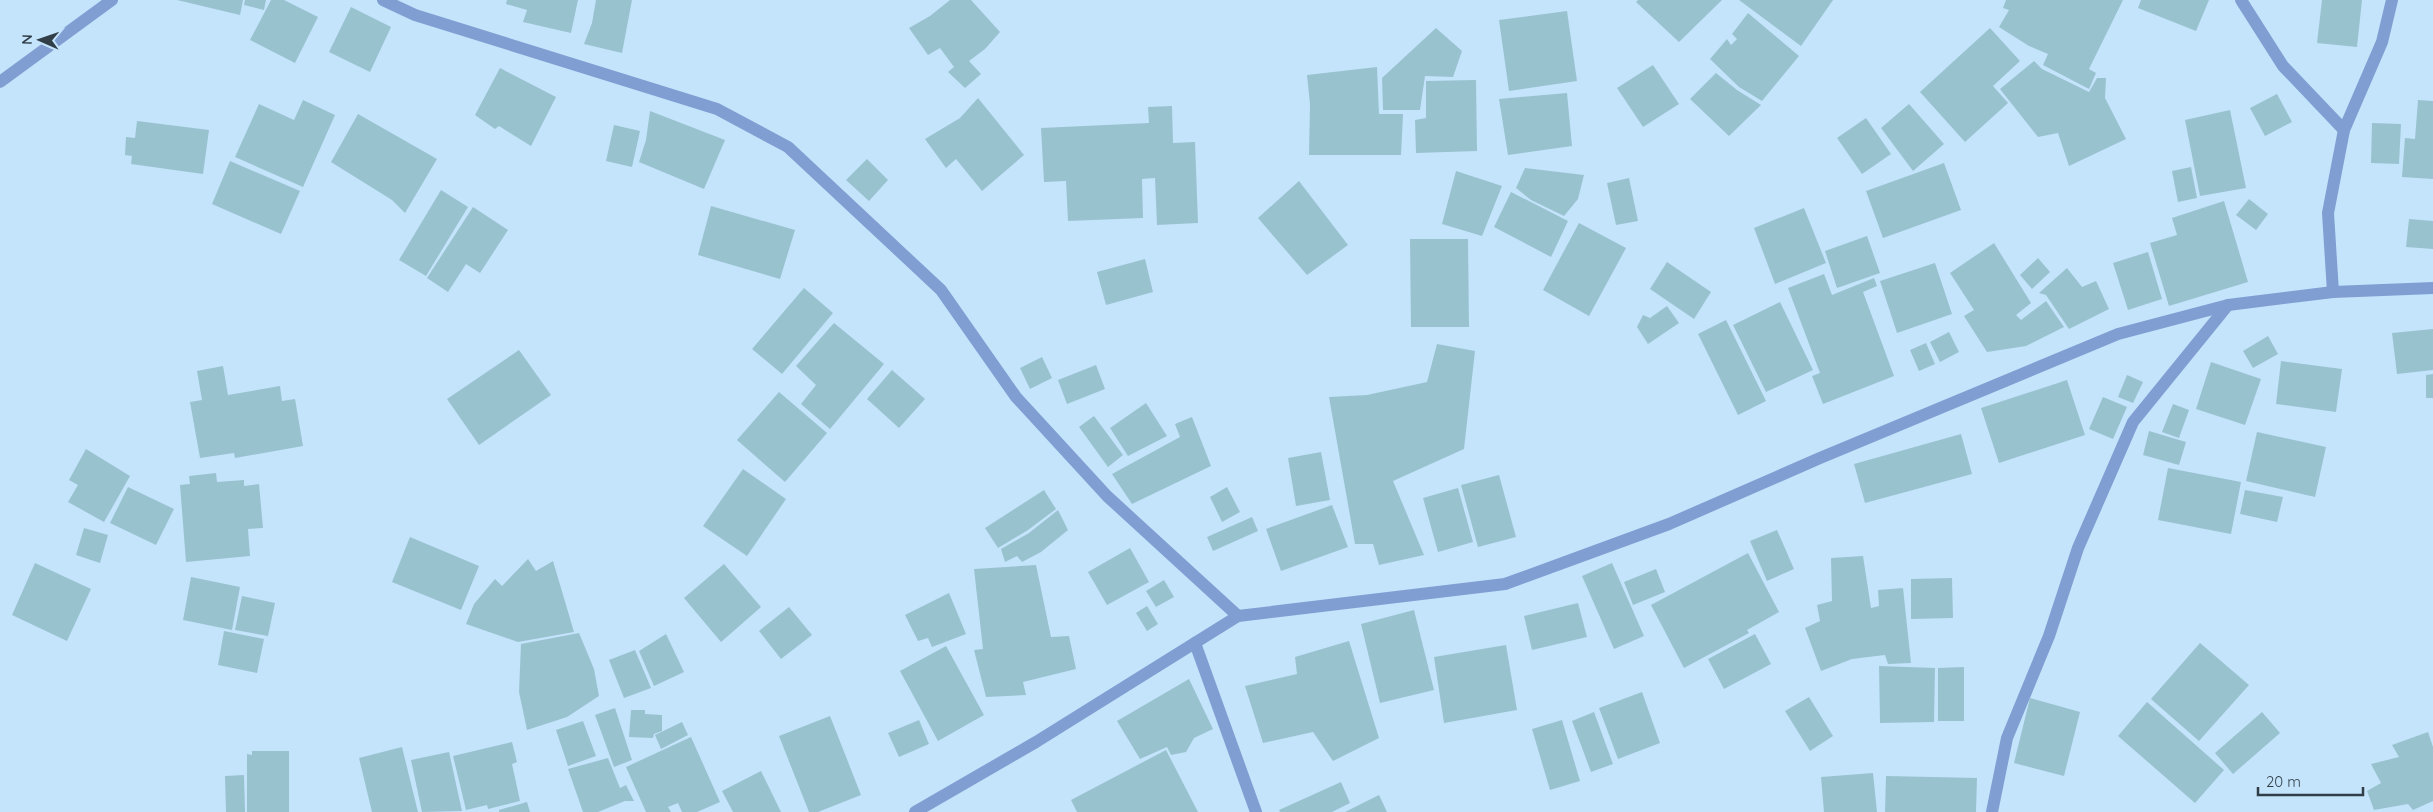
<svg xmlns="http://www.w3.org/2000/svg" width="2433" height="812" font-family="Quicksand,sans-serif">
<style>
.building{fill:#99c2cf}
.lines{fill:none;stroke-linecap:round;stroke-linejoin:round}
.minor{stroke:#819ed2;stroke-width:12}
</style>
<rect width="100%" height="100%" fill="#c4e4fc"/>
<!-- building -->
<g class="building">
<path d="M177,0h66l-3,15z"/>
<path d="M245,0h21l-2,10 -20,-5z"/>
<path d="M271,0h13l34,17 -23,46 -45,-23z"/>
<path d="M507,0h71l-7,33 -48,-11 4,-12 -21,-6z"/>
<path d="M596,0h36l-10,53 -38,-9 8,-21z"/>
<path d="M950,0h21l29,32 -15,17 -16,12 12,13 -16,14 -17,-16 6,-5 -14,-19 -12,7 -19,-27 21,-12z"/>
<path d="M1638,0h84l-43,42 -43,-40z"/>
<path d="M1739,0h94l-32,46z"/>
<path d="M2006,0h117l-34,69 7,4 -7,16 -46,-24 5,-11 -19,-8 -30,-19 10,-17 -6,-2z"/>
<path d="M2141,0h68l-13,31 -58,-23z"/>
<path d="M2322,0h40l-5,47 -40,-4z"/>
<path d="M351,7l40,20 -21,45 -41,-20z"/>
<path d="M1567,11l10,70 -68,10 -10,-71z"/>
<path d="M1748,13l51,43 -37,45 -23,-14 -29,-28 17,-20 4,6 6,-6 -5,-5z"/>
<path d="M1436,28l26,23 -9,26 -28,-1 -5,34h-37l-1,-32z"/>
<path d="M1990,28l30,33 -27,25 15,17 -43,39 -45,-50z"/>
<path d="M2034,61l8,8 47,23 8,-14h9l-1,20 21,41 -57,27 -11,-33 -20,4 -38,-48z"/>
<path d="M1653,65l26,39 -36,23 -26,-39z"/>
<path d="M1377,67l2,47h24l-2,41h-92l1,-51 -3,-29z"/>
<path d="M500,68l56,29 -25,49 -32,-20 -4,3 -20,-14z"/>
<path d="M1716,73l21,17 24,15 -32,31 -39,-37z"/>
<path d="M1476,80l1,71 -61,2 -1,-33 11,-2v-37z"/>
<path d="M1567,93l5,53 -64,9 -9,-56z"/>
<path d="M2277,94l15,28 -27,14 -15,-28z"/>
<path d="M978,98l46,57 -42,36 -26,-32 -10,9 -21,-29 35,-21z"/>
<path d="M303,100l32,15 -32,72 -68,-30 24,-53 35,16z"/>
<path d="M2418,100l15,1v78l-31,-2 3,-39 10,1z"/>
<path d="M1909,104l35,40 -31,27 -32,-43z"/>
<path d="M1172,106l1,37 22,-1 3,81 -41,2 -2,-47 -13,1 1,39 -75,3 -2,-40 -22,1 -3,-54 108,-5 -1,-16z"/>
<path d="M2230,110l16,78 -46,8 -15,-76z"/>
<path d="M650,111l75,29 -21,49 -65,-27 7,-22z"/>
<path d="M358,114l79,45 -32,54 -13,-13 -61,-38z"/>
<path d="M1866,118l25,36 -29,20 -25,-36z"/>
<path d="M137,121l72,9 -6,44 -72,-10 1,-8 -7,-1 1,-18 9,1z"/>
<path d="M2372,123l29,1 -2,40 -28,-1z"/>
<path d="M614,125l26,6 -8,36 -26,-6z"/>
<path d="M867,159l21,21 -19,21 -23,-21z"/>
<path d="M230,161l70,30 -19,43 -69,-30z"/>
<path d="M1944,163l17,47 -78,28 -17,-47z"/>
<path d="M2191,167l6,31 -19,4 -6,-31z"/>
<path d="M1525,168l59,7 -6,24 -14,17 -33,-16 -15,-12z"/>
<path d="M1456,171l46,15 -20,50 -40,-12z"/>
<path d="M1629,178l9,43 -22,4 -9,-42z"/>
<path d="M1299,181l49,64 -41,30 -49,-57z"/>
<path d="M441,190l27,17 -42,69 -27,-16z"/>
<path d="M1511,192l57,29 -17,36 -57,-30z"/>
<path d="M2249,199l19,15 -12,16 -20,-15z"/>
<path d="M2224,201l24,81 -79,24 -19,-63 27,-8 -5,-17z"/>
<path d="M711,206l84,24 -15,49 -82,-24z"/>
<path d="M473,207l35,23 -28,43 -14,-9 -18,28 -21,-14z"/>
<path d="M1804,208l22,55 -51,21 -21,-56z"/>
<path d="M2409,219l24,2v28l-27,-2z"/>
<path d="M1579,223l47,25 -37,68 -46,-26z"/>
<path d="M1867,236l13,37 -43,15 -12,-37z"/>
<path d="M1410,239h58l1,88h-58z"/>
<path d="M1994,243l37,60 -15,12 5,5 25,-19 18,26 -38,19 -39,6 -23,-36 10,-6 -24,-37z"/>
<path d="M2148,252l14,47 -34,11 -15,-47z"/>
<path d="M2038,258l12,14 -18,17 -12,-14z"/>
<path d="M1145,259l8,33 -47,13 -9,-33z"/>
<path d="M1667,262l44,30 -17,27 -44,-30z"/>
<path d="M1935,263l17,51 -55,19 -17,-52z"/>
<path d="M2067,268l15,19 14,-6 13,28 -40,20 -23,-34 -7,-2z"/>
<path d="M1824,274l8,21 42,-17 3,8 -14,6 31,84 -71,28 -11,-28 8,-3 -32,-85z"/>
<path d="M804,288l29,25 -51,61 -30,-25z"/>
<path d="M1780,302l33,68 -47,22 -33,-67z"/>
<path d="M1667,306l12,17 -31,21 -11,-17 6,-12 7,3z"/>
<path d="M1726,320l40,81 -28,14 -40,-81z"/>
<path d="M834,323l50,41 -54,65 -29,-25 15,-19 -20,-19z"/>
<path d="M2433,329v41l-36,4 -5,-41z"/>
<path d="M1949,332l10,20 -19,10 -10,-20z"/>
<path d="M2268,336l10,18 -25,14 -10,-17z"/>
<path d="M1926,343l9,21 -16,7 -9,-21z"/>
<path d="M1437,344l38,7 -11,98 -71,32 31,74 -45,10 -6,-21h-18l-26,-147 38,-2 60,-13z"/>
<path d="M519,350l32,45 -72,50 -32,-46z"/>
<path d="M1042,357l10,21 -22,11 -10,-21z"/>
<path d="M2281,361l61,8 -6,43 -60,-8z"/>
<path d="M2211,362l50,17 -16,46 -49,-16z"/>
<path d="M1096,365l9,24 -38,15 -9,-24z"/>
<path d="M223,366l5,29 52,-9 2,15 13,-2 8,47 -68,12 -1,-5 -34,5 -10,-56 12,-2 -5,-29z"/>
<path d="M892,370l33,29 -26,29 -32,-29z"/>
<path d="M2433,374v24h-7v-23z"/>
<path d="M2127,375l16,7 -10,21 -15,-6z"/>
<path d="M2067,380l18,55 -86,28 -18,-55z"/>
<path d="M779,392l48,41 -42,49 -48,-42z"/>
<path d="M2103,397l24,10 -14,32 -24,-10z"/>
<path d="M1146,403l21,33 -39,20 -18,-28z"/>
<path d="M2173,404l16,6 -10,28 -17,-6z"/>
<path d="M1094,416l29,39 -15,12 -29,-40z"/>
<path d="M1192,417l19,49 -79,38 -20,-30 68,-37 -5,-13z"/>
<path d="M2149,431l37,11 -7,23 -36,-10z"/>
<path d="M2257,432l69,15 -11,50 -69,-16z"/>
<path d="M1961,434l11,40 -107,29 -11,-39z"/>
<path d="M86,449l44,27 -26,46 -36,-20 10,-17 -9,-5z"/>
<path d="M1321,452l9,48 -34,6 -8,-48z"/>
<path d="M2168,468l73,14 -10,52 -73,-14z"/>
<path d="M743,469l43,30 -39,57 -44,-30z"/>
<path d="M216,473l1,9 27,-2v6l15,-2 4,44 -15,1 2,27 -64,6 -6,-77 10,-1 -1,-8z"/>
<path d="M1499,475l17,62 -38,10 -17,-62z"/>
<path d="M128,487l46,22 -18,36 -46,-22z"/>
<path d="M1227,487l13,25 -18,10 -12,-25z"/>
<path d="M1458,488l15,54 -35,10 -15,-54z"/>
<path d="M1044,490l12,19 -28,21 -30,18 -13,-20z"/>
<path d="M2245,490l38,7 -6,25 -37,-8z"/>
<path d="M1332,505l16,42 -67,24 -15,-42z"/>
<path d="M1058,510l10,20 -27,22 -19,10 -5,-6 -12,6 -4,-13 28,-16z"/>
<path d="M1252,517l6,14 -45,20 -6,-14z"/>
<path d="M84,528l24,7 -8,28 -24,-8z"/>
<path d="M1777,530l17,39 -27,12 -17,-40z"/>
<path d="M410,537l69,29 -18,44 -69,-28z"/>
<path d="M1130,548l19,34 -42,23 -19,-33z"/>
<path d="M1748,553l31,59 -32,18 2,3 -65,35 -33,-63z"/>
<path d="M1863,556l8,52 8,-2 -1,-16 25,-2 8,75 -23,1 -3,-9 -33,4 -31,12 -16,-43 15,-7 -3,-16 15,-4 -1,-43z"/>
<path d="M528,559l8,12 17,-10 21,71 -56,10 -52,-18 8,-20 21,-25 7,7z"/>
<path d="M35,563l56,26 -24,52 -55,-26z"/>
<path d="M1612,563l32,73 -30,13 -32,-73z"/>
<path d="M724,564l37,43 -40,35 -37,-44z"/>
<path d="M1036,565l15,72 18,-1 7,33 -53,13 3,13 -40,2 -12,-47 9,-1 -9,-80z"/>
<path d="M1656,569l9,23 -32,13 -9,-23z"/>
<path d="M191,577l49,10 -8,43 -49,-10z"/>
<path d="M1952,578l1,40 -42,1v-40z"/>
<path d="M1164,580l10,17 -18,10 -10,-16z"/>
<path d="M949,593l17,41 -34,13 -4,-9 -10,3 -13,-26z"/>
<path d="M242,596l33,7 -7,33 -33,-6z"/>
<path d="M1578,603l9,34 -55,13 -8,-34z"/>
<path d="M1147,606l11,18 -11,7 -11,-18z"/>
<path d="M789,607l23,28 -31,24 -22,-28z"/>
<path d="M1414,610l20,80 -54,13 -19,-79z"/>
<path d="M224,631l40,8 -7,34 -39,-8z"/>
<path d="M579,633l15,36 5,27 -32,21 -40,13 -8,-38 2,-48z"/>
<path d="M666,634l18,38 -30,14 -15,-35z"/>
<path d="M1755,634l16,30 -47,25 -16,-30z"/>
<path d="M1349,641l30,97 -46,23 -20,-29 -50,11 -18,-57 52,-12 -2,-17z"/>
<path d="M2200,643l49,42 -50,56 -48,-42z"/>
<path d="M1506,645l11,65 -73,13 -10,-66z"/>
<path d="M946,646l38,69 -46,26 -38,-70z"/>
<path d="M635,650l16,38 -27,10 -15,-38z"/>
<path d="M1879,666l56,2 -1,54 -54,1z"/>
<path d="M1964,667v54h-26v-53z"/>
<path d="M1189,679l24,50 -19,9 -8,14 -15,3 -4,-8 -27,12 -23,-38z"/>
<path d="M1642,692l18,51 -42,16 -19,-51z"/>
<path d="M1809,697l24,39 -23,15 -25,-40z"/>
<path d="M2030,698l50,14 -16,64 -50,-13z"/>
<path d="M2147,702l77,68 -29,33 -77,-67z"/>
<path d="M615,708l17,52 -18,7 -19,-52z"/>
<path d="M631,710h14v4l17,1v16l-8,3 -1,4 -24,-1z"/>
<path d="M1594,712l19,52 -22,8 -19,-51z"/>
<path d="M2262,712l18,21 -47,41 -18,-21z"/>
<path d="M830,716l31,79 -43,17h-9l-30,-76z"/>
<path d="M919,720l10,24 -30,13 -11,-24z"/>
<path d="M1562,720l18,61 -30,9 -18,-61z"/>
<path d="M583,721l13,35 -28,10 -12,-36z"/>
<path d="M682,722l6,13 -27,14 -6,-14z"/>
<path d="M2428,732l5,15v54l-20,9 -5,-6 -34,6 -7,-19 14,-8 -10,-19 28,-7 -7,-12z"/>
<path d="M691,737l29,65 -23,10h-15l-4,-9 -10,4 3,5h-25l-20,-45z"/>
<path d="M512,742l5,20 -5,2 8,37 -32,8 -1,-4 -21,5 -13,-54z"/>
<path d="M402,747l16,65h-46l-13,-54z"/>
<path d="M1166,750l32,62h-121l-6,-12z"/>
<path d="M252,751h37v61h-42v-58l5,1z"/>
<path d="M449,752l13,59 -40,1 -11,-52z"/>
<path d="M608,758l12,30 6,-3 8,16h-9l-27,11h-15l-15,-43z"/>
<path d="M761,771l20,41h-48l-11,-21z"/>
<path d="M1873,773l4,39h-53l-3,-35z"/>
<path d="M244,775l1,37h-19l-1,-36z"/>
<path d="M1886,776l91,2 -1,34h-91z"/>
<path d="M1341,782l9,21 -18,9h-52l-1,-2z"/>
<path d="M1379,795l8,17h-42z"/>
<path d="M527,802l3,10h-31v-2z"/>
</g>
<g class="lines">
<!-- minor -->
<g class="minor">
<path d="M383,0l32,15 302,94 71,38 153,143 75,107 91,99 131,120"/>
<path d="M2241,0l42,66 61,64"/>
<path d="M0,82l112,-82"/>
<path d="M2333,292l-5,-79 16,-83 38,-88 10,-42"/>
<path d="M1195,643l61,169"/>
<path d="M915,812l121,-70 202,-126 267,-32 164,-60 151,-66 298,-124 110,-29 105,-13 100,-4"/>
<path d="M1992,812l15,-74 42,-102 29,-88 55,-126 95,-117"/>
</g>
</g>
<!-- north arrow -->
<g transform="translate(40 40) rotate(272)" stroke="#c4e4fc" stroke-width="4" paint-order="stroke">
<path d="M0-4L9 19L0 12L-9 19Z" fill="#313e48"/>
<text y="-8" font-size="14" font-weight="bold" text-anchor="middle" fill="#313e48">N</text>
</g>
<!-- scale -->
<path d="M2258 787v8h105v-8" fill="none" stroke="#313e48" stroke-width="2.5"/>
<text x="2266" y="787" font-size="15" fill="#313e48" stroke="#c4e4fc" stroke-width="4" paint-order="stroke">20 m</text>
</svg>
